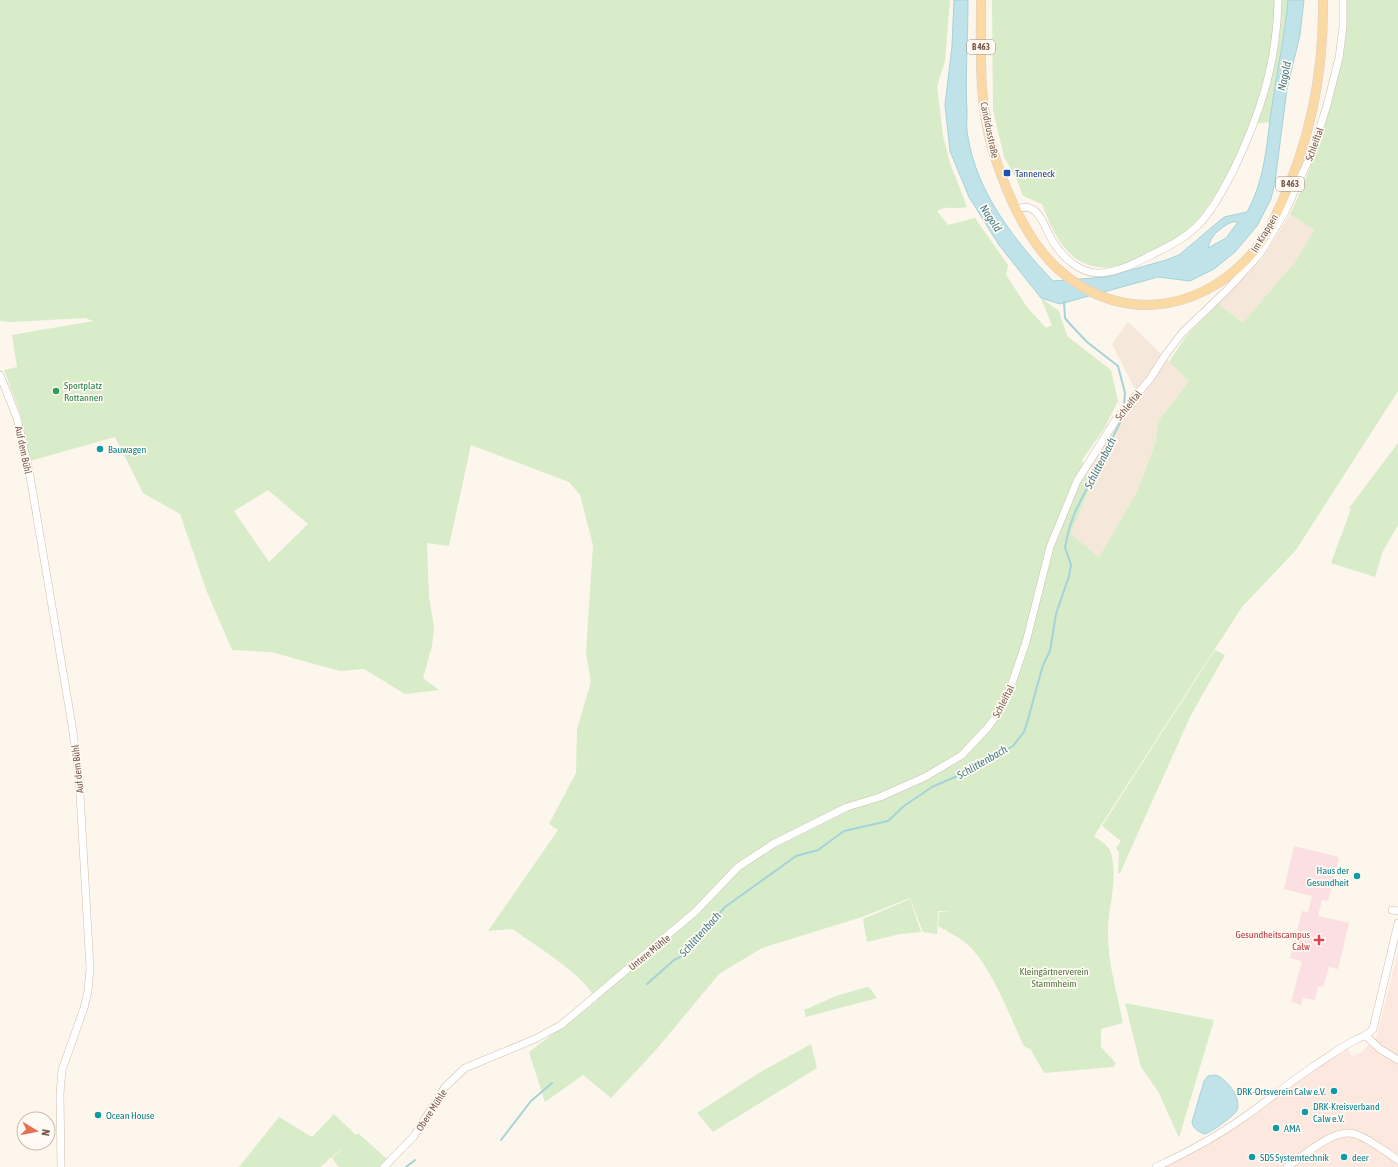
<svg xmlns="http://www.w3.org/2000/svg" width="1398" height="1167" font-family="'Asap Condensed',sans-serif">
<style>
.residential{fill:#f5e8da}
.commercial{fill:#fde8e0}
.medical{fill:#fbdfe3}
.green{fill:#d8ecc9;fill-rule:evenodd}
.water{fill:#bfe3e8;stroke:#a5d3da;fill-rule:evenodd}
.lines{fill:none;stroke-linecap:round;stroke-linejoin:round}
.stream{stroke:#a5d3da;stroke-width:2}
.minor-casing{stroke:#d1beb0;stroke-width:8}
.major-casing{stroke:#dad1cd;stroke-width:10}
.minor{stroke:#fff;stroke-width:7}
.major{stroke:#fbd9a5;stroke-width:9}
.transit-dot{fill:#1a4fb4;stroke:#fffaf3;stroke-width:1.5}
.leisure-dot{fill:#2e9e5b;stroke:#fffaf3;stroke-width:1.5}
.culture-dot{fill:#0f9aa8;stroke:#fffaf3;stroke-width:1.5}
.health-dot{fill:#e0444e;stroke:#fffaf3;stroke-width:1.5}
.labels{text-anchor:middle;stroke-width:3.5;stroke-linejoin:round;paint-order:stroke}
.shield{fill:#fffaf3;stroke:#a28b7f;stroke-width:1}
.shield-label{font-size:9px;font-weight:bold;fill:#7a5c4d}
.street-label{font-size:10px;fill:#7a5c4d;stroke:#fffaf3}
.transit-label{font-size:10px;fill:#164399;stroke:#fffaf3;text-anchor:start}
.leisure-label{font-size:10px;fill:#27864d;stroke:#fffaf3;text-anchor:start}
.culture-label{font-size:10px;fill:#0d838f;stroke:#fffaf3;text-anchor:start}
.health-label{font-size:10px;fill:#be3a42;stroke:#fffaf3;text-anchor:end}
.park-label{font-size:10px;fill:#537a41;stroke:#fffaf3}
.water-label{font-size:11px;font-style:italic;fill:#437c86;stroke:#fffaf3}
</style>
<rect width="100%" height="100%" fill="#fdf6ec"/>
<!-- residential -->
<g class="residential">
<path d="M1290,214l24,16 -19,32 -52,62 -25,-20 45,-46z"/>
<path d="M1128,322l61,59 -30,39 -4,24 -18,48 -38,65 -28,-23 19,-47 -4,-15 49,-83 -23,-45z"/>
</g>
<!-- commercial -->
<path class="commercial" d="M1398,951v216h-234l51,-28 82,-58 51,-32 4,8 10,-5 15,-16z"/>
<!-- medical -->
<path class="medical" d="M1294,846l45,11 -11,44 -6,-1 -4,16 31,7 -11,46 -9,-2 -6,20 -5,-1 -3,14 -12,-2 -2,7 -10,-3 11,-41 -12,-3 12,-47 6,1 4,-16 -28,-7z"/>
<!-- green -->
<g class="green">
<path d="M0,0h950l-5,61 -8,25 6,50 7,27 17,44c-12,3 -18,-2 -30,4l11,14 27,-7 33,47 -2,10 21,32 19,21 6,-3 -11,-27 18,13 8,25 44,34 7,31 -14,28 -22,31 8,27 -19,47 28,23 38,-65 18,-48 4,-24 30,-39 -20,-19 17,-26 32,-32 25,19 52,-61 19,-32 -24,-16c33,-66 50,-141 52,-214h56v391l-102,159 -54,57 -148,229c6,5 15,9 17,17 7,26 -2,51 -3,76 -1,32 9,63 15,94l-22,6v18l15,16 -3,4 -69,6 -13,-23 -7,-4c-14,-29 -33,-81 -57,-102 -8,-7 -19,-12 -29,-18l1,-14 11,-1h-12l-1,23 -14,-2 -13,-34 -48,19 -100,31 -43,26 -64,77 -44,47 -28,-23 -38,27 -16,-50 68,-51c-14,-28 -59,-53 -84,-72l-25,2 70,-101 -9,-6 27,-51 1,-44 14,-47 -5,-30 7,-107 -13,-50 -11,-13 -98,-37 -22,101 -22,-3 2,54 5,29 -2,20 -9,32 16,12 -34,4 -41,-25 -24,2 -69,-19 -39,-2 -25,-58 -27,-78 -37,-21 -28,-56 -85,24 -9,-45 -17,-46 13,-3 -5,-32 81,-14 -8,-3 -73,4 -12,-1zM268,490l40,34 -39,38 -35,-51z"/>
<path d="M992,0h296l-2,27 -16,95 -20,2c-14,35 -31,71 -56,100 -11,12 -29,19 -44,27 -10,5 -21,13 -33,15 -44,9 -62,-27 -75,-62l-19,-8 -7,-18 -12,-21 -11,-47z"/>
<path d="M1398,443v82l-15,26 -8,26 -44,-14 20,-54 -2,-1z"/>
<path d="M1215,650l10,5 -35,62 -70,156h-2l1,-21 -3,-4 5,-7 -19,-15z"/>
<path d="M910,899l11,33 -21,2 -33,8 -4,-23z"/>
<path d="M867,987l3,1 7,10 -71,19 -2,-7 32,-14z"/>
<path d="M1125,1003l89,17 -35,118 -20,-45 -18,-26z"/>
<path d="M811,1044l6,24 -104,64 -16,-19 62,-40z"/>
<path d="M334,1114l22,21 2,-2 30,27 -7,7h-42l-7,-9 14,-13 -26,22h-81l40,-50 33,20z"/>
</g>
<!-- water -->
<g class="water">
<path d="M954,0h14c0,38 -3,75 -1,112 0,8 -1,17 1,25 9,56 47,104 85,144l53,-4 60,-17 13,-5 45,-38 23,-5c19,-35 19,-67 25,-106 5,-36 13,-70 16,-106h16l-4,35 -13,54 -12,93 -4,17 -14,27 -22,26 -21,17 -24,12 -32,-4 -98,27 -19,-6 -42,-53 -30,-48 -19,-46 -5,-46 7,-59zM1232,222h6l-12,16 -18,10c2,-12 13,-21 24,-26z"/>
<path d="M1216,1075c10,4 26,22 21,35 -2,5 -25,22 -32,24 -6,-2 -12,-5 -13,-12l12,-41 4,-5z"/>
</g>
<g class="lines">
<!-- stream -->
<g class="stream">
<path d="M1064,302l1,16 5,6 17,18 31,24 7,27 -1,12"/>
<path d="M647,984l27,-24 8,-4 43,-49 71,-51 22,-6 26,-19 44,-10 16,-15 28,-19 37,-16 44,-25 11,-14 3,-9 16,-58 7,-14 6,-37 13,-38 2,-11 -6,-18 4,-18 6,-17 47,-93"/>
<path d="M501,1140l30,-39 21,-18"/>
<path d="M406,1167l9,-7"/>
</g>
<!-- minor casing -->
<g class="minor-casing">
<g id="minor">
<path d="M1017,209c23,-9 27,20 37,34 9,15 27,31 46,30 19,-1 35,-10 51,-18 16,-8 33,-16 46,-29 16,-16 26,-36 36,-55 27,-56 44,-108 45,-171"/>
<path d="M0,375l17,43 12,52 43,255 7,52 11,191 -2,23 -4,17 -22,62 -2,24 1,73"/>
<path d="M1392,910l6,1"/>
<path d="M1366,1036l14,13 18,11"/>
<path d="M384,1167l30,-31 31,-49 20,-19 70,-29 26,-14 134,-113 43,-45 35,-23 74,-37 33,-10 45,-20 37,-22 27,-29 11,-16 11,-24 15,-44 24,-95 27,-66 40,-63 33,-39 16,-25 16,-21 45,-43 33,-36 25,-42 28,-62 14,-45 12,-47 4,-31v-27"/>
<path d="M1156,1167c30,-14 60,-30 87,-49 24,-17 47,-36 71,-52 14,-9 27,-19 41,-26 8,-4 12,-4 18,-11l25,-106"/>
<path d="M1287,1167c16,-11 48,-40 68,-33 15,5 29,17 43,26"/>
</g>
</g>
<!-- major casing -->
<g class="major-casing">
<path id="major" d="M981,0c0,50 -3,102 12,151 13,41 33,89 65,118 65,59 153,42 203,-27 8,-11 14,-25 20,-38 29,-63 43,-134 42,-204"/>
</g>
<!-- minor -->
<use href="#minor" class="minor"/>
<!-- major -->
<use href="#major" class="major"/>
</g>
<!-- markers -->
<rect class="transit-dot" x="1003" y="169" width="8" height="8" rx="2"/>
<circle class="leisure-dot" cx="56" cy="391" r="4"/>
<g class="culture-dot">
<circle cx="100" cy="449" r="4"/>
<circle cx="1357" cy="876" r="4"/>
<circle cx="1334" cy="1091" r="4"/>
<circle cx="1305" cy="1112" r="4"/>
<circle cx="98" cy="1115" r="4"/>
<circle cx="1276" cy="1128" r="4"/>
<circle cx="1252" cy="1157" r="4"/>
<circle cx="1344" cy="1157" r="4"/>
</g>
<path class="health-dot" d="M1317 934h4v4h4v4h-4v4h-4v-4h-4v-4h4z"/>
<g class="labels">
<!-- shield labels -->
<g class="shield">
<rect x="967" y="40" width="28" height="14" rx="3"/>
<rect x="1276" y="177" width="28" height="14" rx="3"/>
</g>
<g class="shield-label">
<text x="981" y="50">B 463</text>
<text x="1290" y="187">B 463</text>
</g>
<!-- street labels -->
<g class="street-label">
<text transform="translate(990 130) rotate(78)" y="4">Candidusstraße</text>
<text transform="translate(1314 144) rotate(-70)" y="4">Schleiftal</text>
<text transform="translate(1264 233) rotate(-59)" y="4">Im Krappen</text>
<text transform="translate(1128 405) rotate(-51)" y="4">Schleiftal</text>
<text transform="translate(24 450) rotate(78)" y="4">Auf dem Bühl</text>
<text transform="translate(1003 701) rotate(-63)" y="4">Schleiftal</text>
<text transform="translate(77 769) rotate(-96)" y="4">Auf dem Bühl</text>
<text transform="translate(649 952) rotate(-39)" y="4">Untere Mühle</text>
<text transform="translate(431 1110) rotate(-57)" y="4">Obere Mühle</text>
</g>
<!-- transit labels -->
<g class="transit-label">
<text x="1015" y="177">Tanneneck</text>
</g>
<!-- leisure labels -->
<g class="leisure-label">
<text x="64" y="389">Sportplatz<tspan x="64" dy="12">Rottannen</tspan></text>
</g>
<!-- culture labels -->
<g class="culture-label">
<text x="108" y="453">Bauwagen</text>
<text x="1349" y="874" text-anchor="end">Haus der<tspan x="1349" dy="12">Gesundheit</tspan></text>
<text x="1326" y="1095" text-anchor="end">DRK-Ortsverein Calw e.V.</text>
<text x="1313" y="1110">DRK-Kreisverband<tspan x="1313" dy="12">Calw e.V.</tspan></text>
<text x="106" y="1119">Ocean House</text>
<text x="1284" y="1132">AMA</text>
<text x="1260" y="1161">SDS Systemtechnik</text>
<text x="1352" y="1161">deer</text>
</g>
<!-- health labels -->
<g class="health-label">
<text x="1310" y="938">Gesundheitscampus<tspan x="1310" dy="12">Calw</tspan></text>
</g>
<!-- park labels -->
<g class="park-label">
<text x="1054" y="975">Kleingärtnerverein<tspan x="1054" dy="12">Stammheim</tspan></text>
</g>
<!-- water labels -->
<g class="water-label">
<text transform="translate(1284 76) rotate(-78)" y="4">Nagold</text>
<text transform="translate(991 218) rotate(57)" y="4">Nagold</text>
<text transform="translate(1100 463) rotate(-63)" y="4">Schlittenbach</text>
<text transform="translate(982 762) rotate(-30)" y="4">Schlittenbach</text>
<text transform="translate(700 934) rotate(-48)" y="4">Schlittenbach</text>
</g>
</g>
<!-- north arrow -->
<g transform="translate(36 1131) rotate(100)"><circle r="19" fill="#fffaf3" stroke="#cabbb1"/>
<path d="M0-3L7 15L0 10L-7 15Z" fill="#e76f51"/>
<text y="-6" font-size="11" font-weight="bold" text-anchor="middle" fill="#7a5c4d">N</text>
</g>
</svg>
